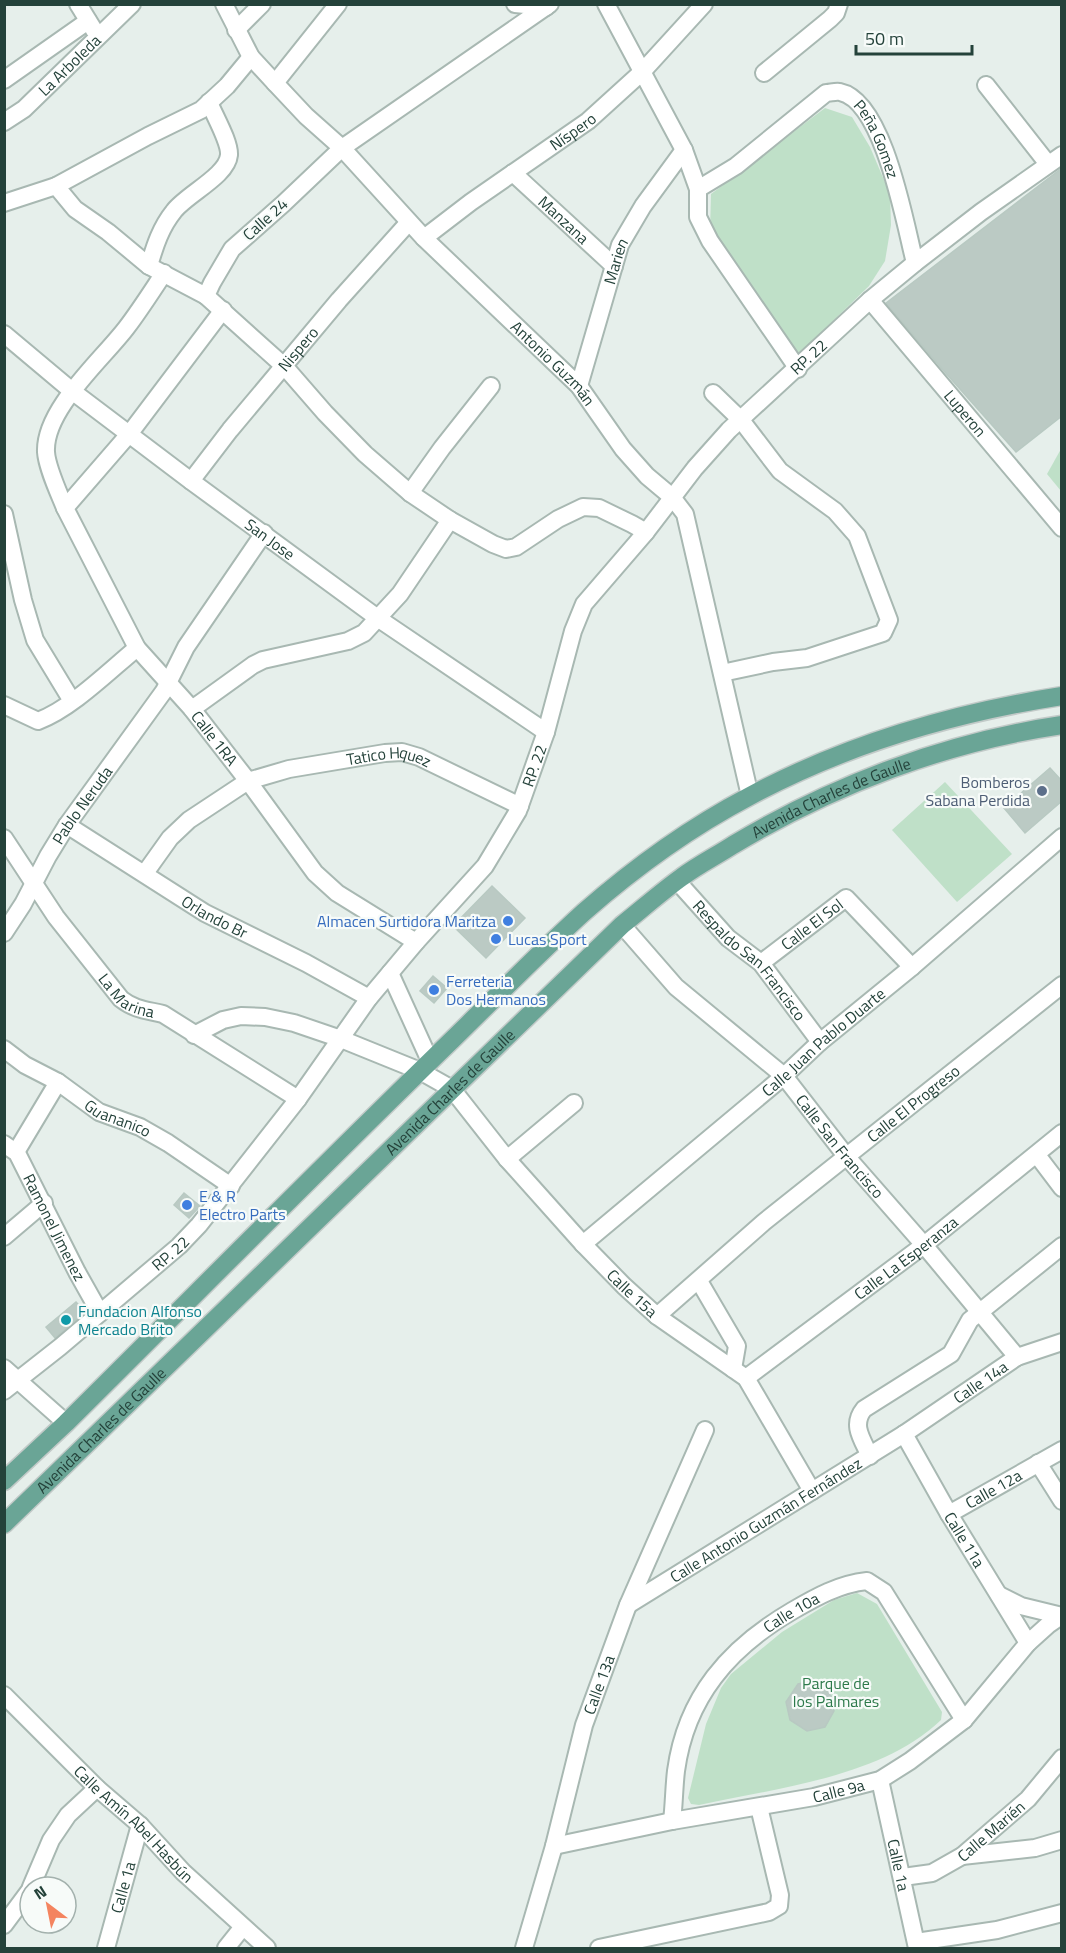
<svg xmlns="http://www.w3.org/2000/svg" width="1066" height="1953" font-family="'Titillium Web',sans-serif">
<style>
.green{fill:#bfe0c8}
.building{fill:#bbcac4;stroke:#b8c9c2;stroke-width:1.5}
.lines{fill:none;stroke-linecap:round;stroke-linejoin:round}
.minor-casing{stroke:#a8b8b2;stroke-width:20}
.major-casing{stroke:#c2cac8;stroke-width:21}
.minor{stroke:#fff;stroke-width:16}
.major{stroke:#6aa596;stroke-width:18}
.service-dot{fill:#5c6f8a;stroke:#f7fbf9;stroke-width:2}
.shop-dot{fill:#3f7fe0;stroke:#f7fbf9;stroke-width:2}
.culture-dot{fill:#0f9aa8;stroke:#f7fbf9;stroke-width:2}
.labels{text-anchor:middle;stroke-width:4.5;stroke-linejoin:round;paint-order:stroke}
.street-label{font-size:16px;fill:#24423a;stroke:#f7fbf9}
.service-label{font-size:16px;fill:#4e5e75;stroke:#f7fbf9;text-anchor:end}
.shop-label{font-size:16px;fill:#366cbe;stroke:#f7fbf9;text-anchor:start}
.culture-label{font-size:16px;fill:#0d838f;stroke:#f7fbf9;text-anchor:start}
.park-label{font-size:16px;fill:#2d7a4b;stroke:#f7fbf9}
</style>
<rect width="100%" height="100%" fill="#e6efeb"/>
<!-- green -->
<g class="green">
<path d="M825,108l27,9 18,30 20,47 1,31 -6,36 -16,25 -72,70 -87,-125 1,-37z"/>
<path d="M1061,449v42l-14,-17z"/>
<path d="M945,782l67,72 -55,48 -65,-72z"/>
<path d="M857,1593l20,11 65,108 -1,8c-59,57 -164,68 -242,85l-8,-1 -3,-6 18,-74 15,-36 10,-14 51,-42 52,-32z"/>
</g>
<!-- building -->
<g class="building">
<path d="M1062,168v248l-46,36 -73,-82 -57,-67z"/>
<path d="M1050,768l12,13v20l-37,32 -21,-25z"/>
<path d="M492,886l33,32 -39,40 -33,-32z"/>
<path d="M433,976l14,12 -13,15 -14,-12z"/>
<path d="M184,1193l16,13 -11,12 -15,-13z"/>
<path d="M76,1302l9,10 -30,26 -9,-11z"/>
<path d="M816,1680l14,13 4,18 -9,16 -18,4 -17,-11 -4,-18 12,-18z"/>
</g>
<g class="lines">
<!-- minor casing -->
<g class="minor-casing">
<g id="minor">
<path d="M78,4l16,26"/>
<path id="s1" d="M224,4l27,53 24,26 31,33 36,32 82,90 155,148 44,63 24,27 25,21 13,17 65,282"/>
<path d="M515,4l31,3"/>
<path d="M550,4l-208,144 -59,56 -51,45 -20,34 -6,13 79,71 40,46 40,41 45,39 40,27 43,24 13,5 10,-2 42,-28 25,-12 16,1 33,16 14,8"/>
<path d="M606,4l78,146 14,39v28l12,24 88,128"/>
<path d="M236,30l26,-26"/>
<path d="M764,73l66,-54 6,-6 3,-9"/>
<path d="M4,80l84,-59"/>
<path d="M275,83l63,-79"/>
<path d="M986,85l62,79"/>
<path id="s2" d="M4,122l20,-13 108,-105"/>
<path id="s3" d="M513,173l101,93"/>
<path d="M56,186l19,23 33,23 41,34 57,30"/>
<path id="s4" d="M698,189l38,-23 90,-73c4,0 10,-2 14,-1 44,9 65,132 75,171"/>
<path d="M4,203l52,-17 92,-50 53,-26 26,-24 24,-29"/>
<path id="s5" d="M424,238l47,-36 117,-81 54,-49 62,-68"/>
<path d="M149,266c6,-21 12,-39 25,-55 13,-17 53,-35 55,-56 1,-13 -15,-40 -20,-53"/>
<path id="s6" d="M870,300l192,228"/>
<path id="s7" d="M223,310l-93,123 -65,75 72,140 55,61 56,72 67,92 22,20 79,49"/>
<path id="s8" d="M4,334l68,57 119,90 188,138 167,113"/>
<path id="s9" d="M579,386l41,-141 23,-39 41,-56"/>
<path d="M713,393l28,27 39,51 55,40 22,25 32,84 -6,13 -76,25 -34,4 -51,11"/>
<path id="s10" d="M191,481l39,-51 109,-130 70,-78"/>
<path d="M410,493l32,-45 49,-62"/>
<path d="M65,508c-6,-15 -18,-40 -19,-56 -2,-43 57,-93 81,-125 13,-17 25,-36 37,-54"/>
<path d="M4,514l19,86 12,40 37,61"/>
<path d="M4,705l34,16c33,-12 71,-50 99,-73"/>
<path d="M192,709l61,-44 10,-5 85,-19 16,-8 36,-39 50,-74"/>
<path id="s11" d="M67,825l138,88 101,50 63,35"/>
<path id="s12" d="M4,838l52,79 65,82c14,11 26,11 42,15l135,85"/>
<path id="s13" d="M145,873l25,-35 19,-18 59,-39 41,-12 96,-16 17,-1 17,5 101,49"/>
<path id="s14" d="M677,881l51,57 33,25 59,79"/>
<path id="s15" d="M622,925l54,62 108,89 62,80 78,89 93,112"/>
<path id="s16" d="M4,933l19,-29 25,-48 19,-31 97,-134 22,-44 78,-114"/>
<path id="s17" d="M761,963l85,-65 66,69"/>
<path d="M390,973l40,88"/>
<path id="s18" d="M194,1035l29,-15 18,-4 24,1 29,6 47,16 79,32 32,18 55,70 76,85 41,42 33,30 89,62 66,113"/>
<path id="s19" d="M4,1049l21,16 33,17 41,30 41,15 28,16 63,43"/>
<path id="s20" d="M4,1144l13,9 60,119 23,41"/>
<path d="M16,1152l42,-70"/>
<path d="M1037,1155l25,33"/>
<path d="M507,1159l67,-56"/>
<path d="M4,1237l40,-34"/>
<path id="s21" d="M583,1244l201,-168 36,-34 92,-75 150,-130"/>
<path d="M699,1281l38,65 -4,23"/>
<path id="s22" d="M657,1316l107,-94 298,-237"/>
<path d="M4,1368l62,55"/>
<path id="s23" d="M746,1378l178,-133 138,-112"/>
<path id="s24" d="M4,1391l56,-44 119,-101 20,-21 99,-126 71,-101 47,-56 69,-76 33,-55 28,-79 27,-101 11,-27 62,-72 49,-64 34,-38 141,-130 45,-37 66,-51 81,-57"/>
<path id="s25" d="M904,1434l45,80 79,129"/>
<path d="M870,1456c-8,-17 -19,-31 -6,-47l87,-55 19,-34 92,-74"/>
<path d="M1038,1463l24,38"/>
<path id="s26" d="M949,1514l113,-64"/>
<path d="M999,1595l22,11 41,10"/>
<path id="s27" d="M628,1605l276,-171 113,-77 45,-15"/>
<path id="s28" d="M4,1695l93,93 43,37 43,47 84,76"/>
<path id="s29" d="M880,1780l37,168"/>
<path id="s30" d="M672,1821c2,-16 2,-33 4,-50 10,-74 53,-123 116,-160 24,-14 47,-27 75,-30l17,11 80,128"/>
<path id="s31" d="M554,1846l118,-25 142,-24 66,-17 30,-19 54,-41 64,-77 20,-18 13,-9"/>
<path d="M962,1856l73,-8 27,-8"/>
<path id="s32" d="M903,1877l29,-4 30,-17 66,-57 34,-41"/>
<path d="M31,1887l20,-47 17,-25 29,-27"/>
<path d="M4,1925l26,-35"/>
<path d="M916,1942l81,-12 65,-17"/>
<path id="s33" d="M106,1948l34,-123"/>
<path d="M226,1948l16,-20"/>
<path id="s34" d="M524,1948l30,-102 30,-121 44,-120 77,-175"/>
<path d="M599,1948l170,-36 10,-6 1,-11 -21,-88"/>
</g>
</g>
<!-- major casing -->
<g class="major-casing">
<g id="major">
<path d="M4,1481l62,-58c129,-128 256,-257 386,-383 44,-43 87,-87 132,-128 50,-44 107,-85 166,-116 97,-52 203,-83 312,-100"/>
<path id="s35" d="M4,1524l618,-599c20,-16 39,-33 60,-48 16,-12 34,-21 51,-32 100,-60 213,-103 329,-120"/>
</g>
</g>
<!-- minor -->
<use href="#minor" class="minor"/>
<!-- major -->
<use href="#major" class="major"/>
</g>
<!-- markers -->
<circle class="service-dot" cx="1042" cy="791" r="6"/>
<g class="shop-dot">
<circle cx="508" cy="921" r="6"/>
<circle cx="496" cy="939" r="6"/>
<circle cx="434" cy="990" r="6"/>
<circle cx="187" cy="1205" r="6"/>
</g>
<circle class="culture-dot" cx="66" cy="1320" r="6"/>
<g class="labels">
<!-- street labels -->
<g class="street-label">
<text dy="6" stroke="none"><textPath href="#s2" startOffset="87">La Arboleda</textPath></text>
<text dy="6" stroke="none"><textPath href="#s5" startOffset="183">Níspero</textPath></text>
<text dy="6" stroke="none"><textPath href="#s4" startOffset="237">Peña Gomez</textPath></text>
<text transform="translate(265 219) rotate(-42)" y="6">Calle 24</text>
<text dy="6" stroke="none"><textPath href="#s3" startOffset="69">Manzana</textPath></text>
<text dy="6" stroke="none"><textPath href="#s9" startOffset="130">Marien</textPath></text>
<text dy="6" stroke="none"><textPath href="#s10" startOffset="170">Nispero</textPath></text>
<text dy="6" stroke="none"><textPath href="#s24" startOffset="1332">RP. 22</textPath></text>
<text dy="6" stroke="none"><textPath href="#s1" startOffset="490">Antonio Guzmán</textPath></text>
<text dy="6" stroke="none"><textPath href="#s6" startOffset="148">Luperon</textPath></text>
<text dy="6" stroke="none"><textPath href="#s8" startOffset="336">San Jose</textPath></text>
<text dy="6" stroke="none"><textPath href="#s7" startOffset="530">Calle 1RA</textPath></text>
<text dy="6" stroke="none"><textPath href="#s13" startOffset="284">Tatico Hquez</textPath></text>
<text dy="6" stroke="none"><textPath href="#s24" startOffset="828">RP. 22</textPath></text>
<text dy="6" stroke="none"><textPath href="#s35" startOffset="1107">Avenida Charles de Gaulle</textPath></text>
<text dy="6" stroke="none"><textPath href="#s16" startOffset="150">Pablo Neruda</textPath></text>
<text dy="6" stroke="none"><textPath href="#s11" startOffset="174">Orlando Br</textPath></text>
<text dy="6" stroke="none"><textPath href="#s17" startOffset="64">Calle El Sol</textPath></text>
<text dy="6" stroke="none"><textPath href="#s14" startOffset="108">Respaldo San Francisco</textPath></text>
<text dy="6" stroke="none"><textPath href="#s12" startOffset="202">La Marina</textPath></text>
<text dy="6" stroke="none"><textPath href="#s21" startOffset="314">Calle Juan Pablo Duarte</textPath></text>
<text dy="6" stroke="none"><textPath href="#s35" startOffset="621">Avenida Charles de Gaulle</textPath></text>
<text dy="6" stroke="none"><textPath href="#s22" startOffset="333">Calle El Progreso</textPath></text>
<text dy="6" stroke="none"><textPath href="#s19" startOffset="134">Guananico</textPath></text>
<text dy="6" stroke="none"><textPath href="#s15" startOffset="312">Calle San Francisco</textPath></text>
<text dy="6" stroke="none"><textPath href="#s20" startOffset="99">Ramonel Jimenez</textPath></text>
<text dy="6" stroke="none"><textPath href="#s24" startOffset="216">RP. 22</textPath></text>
<text dy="6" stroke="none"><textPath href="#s23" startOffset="200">Calle La Esperanza</textPath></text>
<text dy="6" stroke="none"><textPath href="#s18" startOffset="549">Calle 15a</textPath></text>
<text dy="6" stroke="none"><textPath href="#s27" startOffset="417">Calle 14a</textPath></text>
<text dy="6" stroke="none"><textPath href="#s35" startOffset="135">Avenida Charles de Gaulle</textPath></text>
<text dy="6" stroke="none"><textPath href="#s26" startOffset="51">Calle 12a</textPath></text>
<text dy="6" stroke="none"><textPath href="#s27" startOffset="162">Calle Antonio Guzmán Fernández</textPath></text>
<text dy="6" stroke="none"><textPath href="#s25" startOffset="122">Calle 11a</textPath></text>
<text dy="6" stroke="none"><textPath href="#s30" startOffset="254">Calle 10a</textPath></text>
<text dy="6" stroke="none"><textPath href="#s34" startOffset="274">Calle 13a</textPath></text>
<text dy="6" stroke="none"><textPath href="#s31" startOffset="290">Calle 9a</textPath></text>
<text dy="6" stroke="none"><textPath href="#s28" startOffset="183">Calle Amín Abel Hasbún</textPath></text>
<text dy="6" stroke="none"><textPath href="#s32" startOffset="102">Calle Marién</textPath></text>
<text dy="6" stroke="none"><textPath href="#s29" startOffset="87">Calle 1a</textPath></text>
<text dy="6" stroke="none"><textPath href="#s33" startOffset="63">Calle 1a</textPath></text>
</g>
<!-- service labels -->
<g class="service-label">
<text x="1030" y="788">Bomberos<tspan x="1030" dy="18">Sabana Perdida</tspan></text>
</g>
<!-- shop labels -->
<g class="shop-label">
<text x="496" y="927" text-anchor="end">Almacen Surtidora Maritza</text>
<text x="508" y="945">Lucas Sport</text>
<text x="446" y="987">Ferreteria<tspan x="446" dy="18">Dos Hermanos</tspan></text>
<text x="199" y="1202">E &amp; R<tspan x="199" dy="18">Electro Parts</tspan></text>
</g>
<!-- culture labels -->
<g class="culture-label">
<text x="78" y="1317">Fundacion Alfonso<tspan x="78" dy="18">Mercado Brito</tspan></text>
</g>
<!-- park labels -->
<g class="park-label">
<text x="836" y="1689">Parque de<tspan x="836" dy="18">los Palmares</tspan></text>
</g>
</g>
<!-- border -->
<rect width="1066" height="1953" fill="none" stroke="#24423a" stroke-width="12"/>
<!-- north arrow -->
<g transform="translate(48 1905) rotate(328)"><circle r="28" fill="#f7fbf9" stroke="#a3b1ad" stroke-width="1.5"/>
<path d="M0-4.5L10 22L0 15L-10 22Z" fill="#f4845f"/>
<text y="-9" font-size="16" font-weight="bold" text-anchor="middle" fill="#24423a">N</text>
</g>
<!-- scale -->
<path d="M856 45v9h116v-9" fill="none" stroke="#24423a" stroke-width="3"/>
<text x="865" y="45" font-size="18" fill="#24423a" stroke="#f7fbf9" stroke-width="4.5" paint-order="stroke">50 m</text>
</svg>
